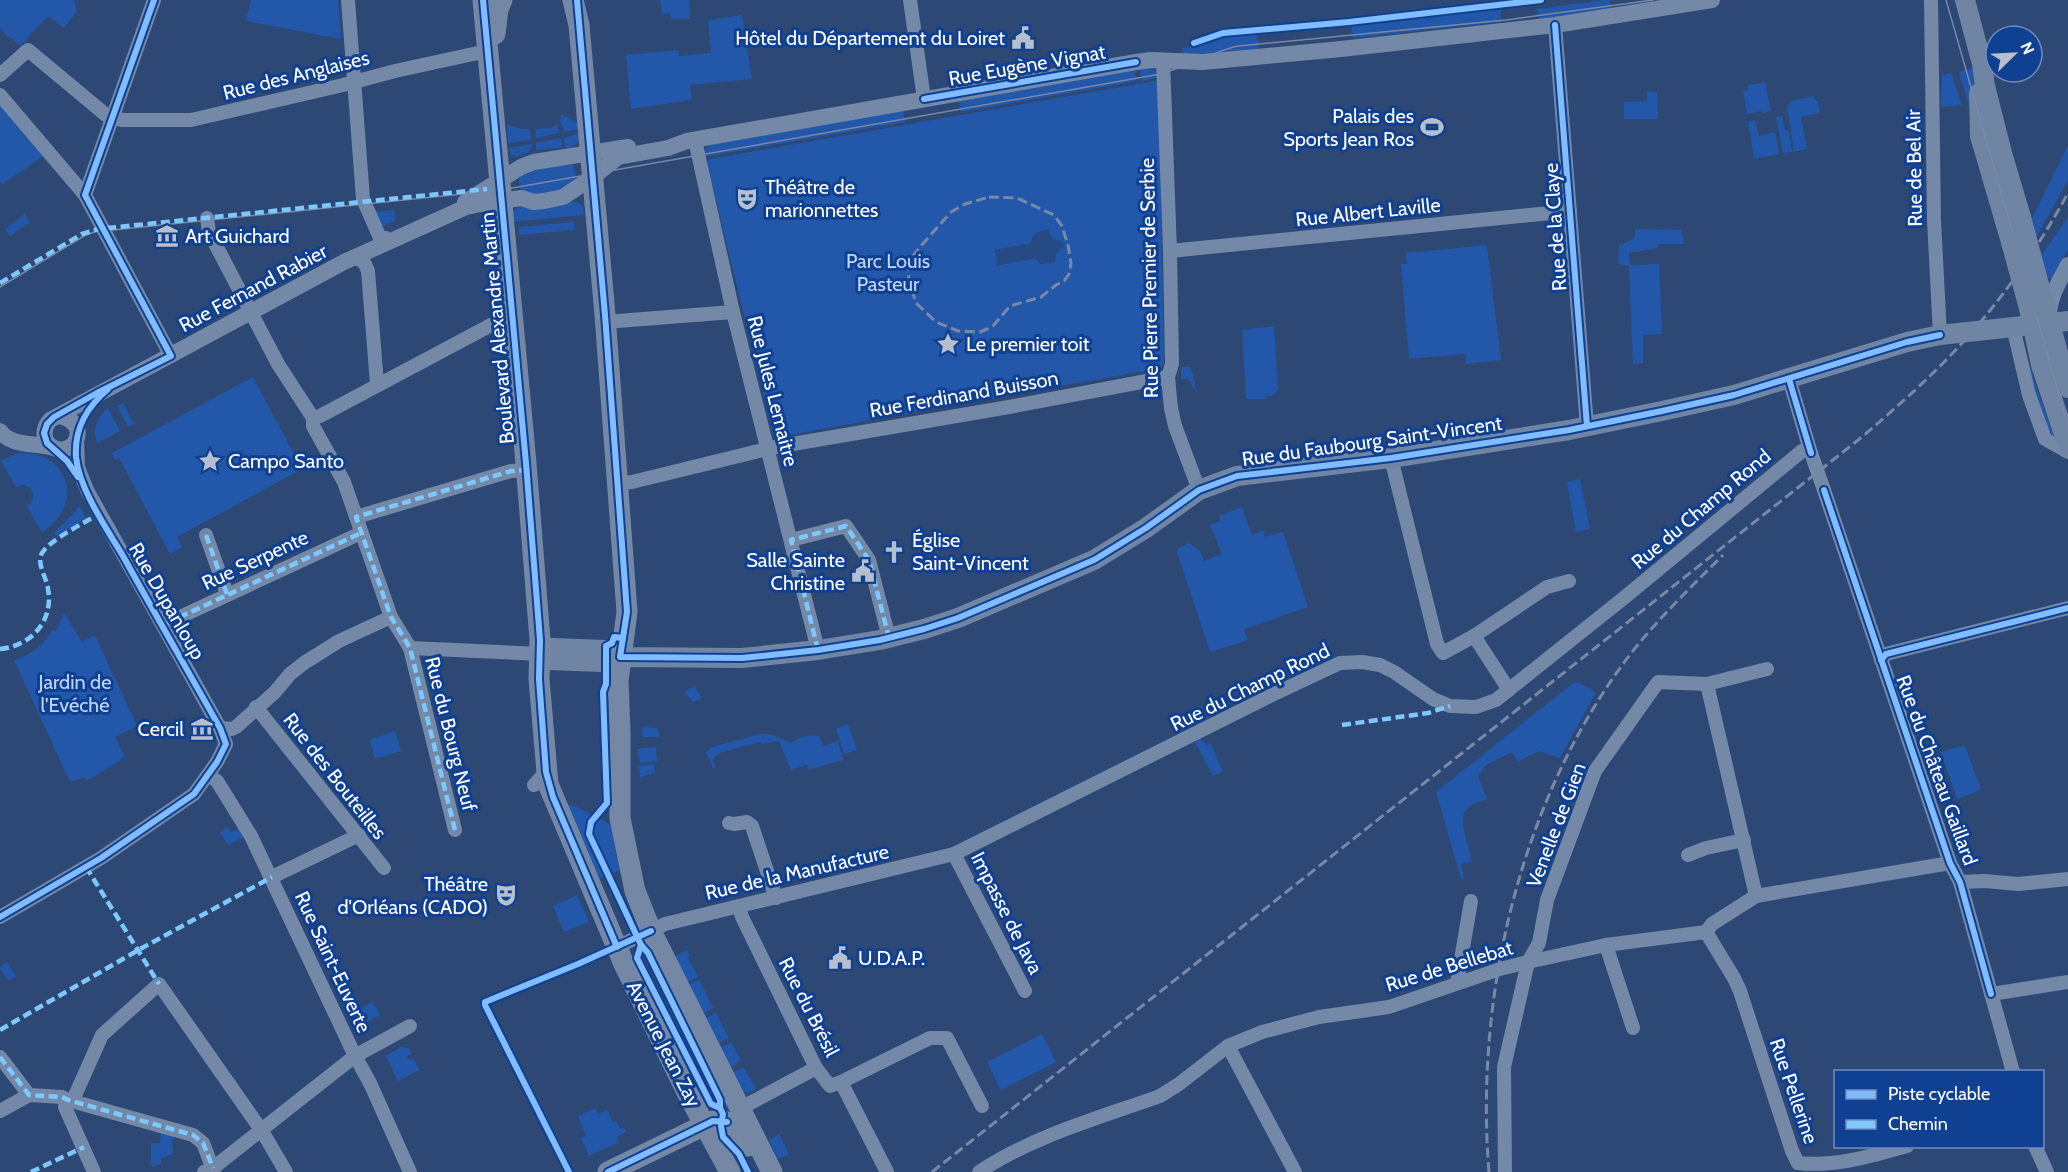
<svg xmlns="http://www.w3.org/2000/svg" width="2068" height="1172" font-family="Cabin,sans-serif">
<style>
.green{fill:#2357a9}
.water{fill:#264a84}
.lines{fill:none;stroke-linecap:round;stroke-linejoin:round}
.minor{stroke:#7489a7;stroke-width:14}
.tertiary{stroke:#7489a7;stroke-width:16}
.secondary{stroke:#7084a3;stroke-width:20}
.primary{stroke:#7488a6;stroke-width:21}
.tram{stroke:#7889a7;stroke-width:1.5}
.rail{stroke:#7889a7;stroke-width:3;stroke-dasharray:10 4.5;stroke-linecap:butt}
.minor-bridge{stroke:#7489a7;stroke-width:14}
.secondary-bridge{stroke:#7084a3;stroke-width:20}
.quiet{stroke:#7dc8fe;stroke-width:4.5;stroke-dasharray:9 4.5;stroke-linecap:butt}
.cycleway-casing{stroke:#104091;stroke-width:10}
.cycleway{stroke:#80bcff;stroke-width:6}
.labels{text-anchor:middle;stroke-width:6;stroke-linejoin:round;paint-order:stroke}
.poi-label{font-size:20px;fill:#fff;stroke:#104091;text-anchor:start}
.street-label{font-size:20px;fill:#fff;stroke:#104091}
.park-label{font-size:20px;fill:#c2d9fe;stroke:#104091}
</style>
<rect width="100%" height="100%" fill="#2d4874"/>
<!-- green -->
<g class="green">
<path d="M0,0h74l3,11 -13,17 -16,-12 -28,30 -8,-8 -2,1 -10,-11z"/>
<path d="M251,0h87l3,39 -95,-18z"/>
<path d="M660,0h29l1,19h-19l-1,-6 -8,1z"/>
<path d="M1605,0h5l2,9 -73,12 -2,-12z"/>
<path d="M1500,8l1,14 -148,16 -2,-14z"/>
<path d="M742,15l10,64 -62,6 2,15 -61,9 -5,-54 52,-5 1,6 32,-3 -3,-33z"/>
<path d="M1257,33l2,18 -75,4 -2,-7 19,-3 29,-9z"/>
<path d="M1139,67l12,1 9,9 -18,4z"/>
<path d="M1135,68l2,13 -176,31 -2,-12z"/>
<path d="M1973,68l4,18 -7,23 -11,-37z"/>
<path d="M1951,73l11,32 -21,2 1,-32z"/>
<path d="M1155,81l4,3 5,280 -3,4 -383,69 -5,-3 -66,-271 3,-4z"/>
<path d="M1765,82l6,29 -8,2 -1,-2 -15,3 -4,-23 5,-1v-5z"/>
<path d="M1647,91l10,1 1,27h-34v-17l23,-1z"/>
<path d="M1814,96l1,5h3l2,12 -19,4 6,32 -13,3 -7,-45 4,-6z"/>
<path d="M0,106l43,50 -40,28 -3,-2z"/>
<path d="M903,110l2,12 -202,35 1,-5 5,-7z"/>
<path d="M562,114l16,10 1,5 -15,3 -4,-12z"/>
<path d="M1782,116l3,14h4l3,22 -9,1 -7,-36z"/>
<path d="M1755,120l4,16 16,-4 4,22 -25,5 -6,-37z"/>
<path d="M507,124l14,5h9l1,11 -23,3z"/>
<path d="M557,124l2,9 -23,5 -1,-9 17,-1z"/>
<path d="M579,133l-1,10 -9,5 -4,-1 -1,-9z"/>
<path d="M561,138l1,10 -26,2v-7z"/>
<path d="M532,144l-2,7 -15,6 -4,-3 -3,-6z"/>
<path d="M2068,145v35l-32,58 -4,-20z"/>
<path d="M566,164l8,2 2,13c-14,11 -38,22 -55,10 -10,-25 29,-24 45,-25z"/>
<path d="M571,202h6l6,5 1,8 -73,7 -1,-9 9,-6c16,2 37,1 52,-5z"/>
<path d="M394,210l1,11 -15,6 -7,-15z"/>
<path d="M25,214l5,8 -20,14 -5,-7z"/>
<path d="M2068,217v32l-16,29 -5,1 -6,-23z"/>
<path d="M574,222l1,8 -56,5v-8z"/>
<path d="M1635,229l47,1 2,14h-26v4l-29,5 1,12 29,-1 3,70 -19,1v28l-10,1 -4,-98 -11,-2 1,-19 15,-6z"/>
<path d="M1487,245l14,115 -35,4 -1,-10 -56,5 -8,-95h6l-1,-11z"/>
<path d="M1274,326l4,64 -5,5 -7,1 1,3h-21l-4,-69z"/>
<path d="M2027,356l10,34 20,50 -8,-3v-6l-15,-42z"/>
<path d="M1181,367h10l5,23h-2l-5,-11h-8z"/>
<path d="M253,377l49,92 -125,68 5,10 -12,7 -51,-96 -4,2 -3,-7z"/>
<path d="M123,403l11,21 -6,3 -11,-21z"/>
<path d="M108,408l12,23 -23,12c-5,-14 0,-26 11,-35z"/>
<path d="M19,453c51,-2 66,53 23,79l-15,-25c8,-7 9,-18 -3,-22l-8,2 -15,-26z"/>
<path d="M1580,479l10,50 -14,3 -9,-50z"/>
<path d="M80,506l6,12 -30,18 -2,-3z"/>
<path d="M1242,507l10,28 11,-5 2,7 18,-5 25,75 -64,22 4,11 -38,12 -33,-100 1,-4 11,-5 11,8 4,10 18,-7 -12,-29 10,-4 -1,-5z"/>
<path d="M64,613l18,29 13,-7 42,91 -22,11 10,20 -38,24 -3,-4 -14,5 -56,-122c17,-5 30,-14 38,-30l4,1z"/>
<path d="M1578,682l18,10 -36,66 -21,-7 -21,11 -6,-10 -26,13 -8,12 9,21c-6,4 -16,6 -21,12 -9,11 5,38 5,52l-10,2 3,14 -3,1 -25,-87 136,-108z"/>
<path d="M695,687l7,11 -8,4 -10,-10 4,-3z"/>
<path d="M848,724l9,26 -13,4 -8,-25z"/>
<path d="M642,727l16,1 1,9h-17z"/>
<path d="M395,731l6,20 -26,8 -5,-19z"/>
<path d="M760,734h10l21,9c7,-6 19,-9 28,-7l5,10 14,-5 5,19 -35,10 -1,-5 -16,5 -12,-29 -17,3 -2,-2 -41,11 -6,6 2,9h-2l-7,-16 6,-5z"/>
<path d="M1201,739l6,6 3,-2 13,28 -10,5 -18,-34z"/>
<path d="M1965,745l16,45 -24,9 -16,-47z"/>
<path d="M656,747l1,14 -17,2 -3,-14z"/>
<path d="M654,764l1,9 -15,4 -1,-11z"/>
<path d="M569,805l6,1 31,16 8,7 10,40 -27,10 -30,-70z"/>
<path d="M227,827l4,5 8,-4 5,9 -16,8 -8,-12z"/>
<path d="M577,895l12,27 -25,10 -11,-26z"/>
<path d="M687,950l3,6 -2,2 10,19 -11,5 -13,-25z"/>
<path d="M7,962l9,14 -8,5 -8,-13z"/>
<path d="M699,980l14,28 -10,6 -14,-29z"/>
<path d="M373,1002l7,13 -13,7 -7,-13z"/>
<path d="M716,1013l13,25 -10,5 -13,-25z"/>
<path d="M1042,1034l14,28 -55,28 -14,-28z"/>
<path d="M731,1042l10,19 -10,6 -10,-19z"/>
<path d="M401,1047l8,1 2,6 -4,2 2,4 5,-1 5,11 -21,11 -12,-25z"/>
<path d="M744,1067l12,22 -8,4 -5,-2 -10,-19z"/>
<path d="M595,1108l3,6 9,-4 6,12 3,-1 4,8 4,-1 2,4 -9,5 2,5 -30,14 -8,-18 5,-2 -8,-20z"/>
<path d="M161,1129l14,3 -3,11 1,11 -12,4v6l-10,3v-24h9z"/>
<path d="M779,1134l10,20 -11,5 -9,-19z"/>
</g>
<!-- water -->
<path class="water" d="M1050,229l-1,3 3,7 11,3 1,4 -8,8 -1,8 -15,2 -5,-6 -39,8 1,-8 -3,-8 37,-7c1,-12 10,-12 19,-14z"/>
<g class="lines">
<!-- minor -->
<g class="minor">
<path d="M348,0l15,199 17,39h6"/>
<path d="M910,0l14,99"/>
<path d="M1931,0l3,220 6,115"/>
<path d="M1555,25l32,401"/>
<path d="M1163,60l7,191 2,113 -4,13 3,31 4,18 24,64"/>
<path d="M0,75l28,-25 78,65 16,5h69l152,-35 52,-14 92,-20"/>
<path d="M0,95l85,100 86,161"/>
<path d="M695,140l38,172 85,338"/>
<path d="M85,195l69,-195"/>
<path d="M207,218l2,14 69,132 35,54"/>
<path d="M1170,251l400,-40"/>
<path d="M354,257l10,5 4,9 9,113"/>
<path d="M605,322l128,-10"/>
<path d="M2013,327l16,68 16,44 23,13"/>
<path d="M1789,379l22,74"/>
<path d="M313,418v8l31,56 47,135 19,31 45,182"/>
<path d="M313,418l7,-2 171,-91 23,-3"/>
<path d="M1391,458l46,186 6,9 31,-17 73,-49 22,-6"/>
<path d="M618,483l14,-1 143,-35 234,-40 159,-30"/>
<path d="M1824,490l126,373 10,19 53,190"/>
<path d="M356,517l155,-46 15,-1"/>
<path d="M206,535l21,59"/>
<path d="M791,540l55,-14 23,34 20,78"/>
<path d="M167,623l194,-90"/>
<path d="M1474,636l35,54"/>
<path d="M410,648l130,6"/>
<path d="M1881,660l5,-6 182,-46"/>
<path d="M1707,684l49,212"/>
<path d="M256,707l128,161"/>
<path d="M220,728l12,1 4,-2 39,-35 15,-18 14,-11 35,-22 52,-24"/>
<path d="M208,775l9,6 34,55 104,220 15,27 40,89"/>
<path d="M534,785l12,-13"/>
<path d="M729,823l5,1 13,-2 5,4 24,72"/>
<path d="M954,854l71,137"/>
<path d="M1688,855l18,-7 38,-8"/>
<path d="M272,877l87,-42"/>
<path d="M1960,882l25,-1 33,3 50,-5"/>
<path d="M739,906l3,11 74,151 14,18 11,-4 46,90"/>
<path d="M0,917l101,-59 93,-64 23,-32 9,-18 -6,-16 -133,-238 -9,-23 -1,-28"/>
<path d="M1706,932l28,46 6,13 52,160 6,12c38,4 73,-7 109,-17"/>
<path d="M1606,945l27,83"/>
<path d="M617,947l48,-23 289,-70 318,-159 68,-32 22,-1 18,3 14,7 39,27 17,7 26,1 20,-7 129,-103 177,-146 7,-3"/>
<path d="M1457,983l14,-82"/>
<path d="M1991,994l77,-12"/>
<path d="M1228,1046l67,126"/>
<path d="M0,1057l29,38 33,2 6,3 125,35 10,8 11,29"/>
<path d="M841,1082l89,-44h17l35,68"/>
<path d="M68,1100l-3,7 29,65"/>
<path d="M73,1100l29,-65 57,-51 103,147 24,41"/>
<path d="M741,1108l75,-40"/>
<path d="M0,1111l29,-16"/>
<path d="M2035,1146l12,26"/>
<path d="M204,1172l9,-4 142,-112 55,-30"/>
<path d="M979,1172c54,-36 120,-54 181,-76l19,-12 49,-38 34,-14 57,-15 70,-10 111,-38 28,-7 78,-17 100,-13 6,-8 44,-28 194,-33"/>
<path d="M1505,1172l-1,-105 24,-105 11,-19 8,-43 48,-129 63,-89 49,2 60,-15"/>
</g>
<!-- tertiary -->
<g class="tertiary">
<path d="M465,202l56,-35 13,-5 94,-15"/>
<path d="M2049,317c0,-20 10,-35 19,-52"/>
<path d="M58,416c16,2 25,14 16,28 -18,16 -40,-6 -24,-24l294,-158 100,-45 22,-10 15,-3 40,-6 13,4 10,-1 19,-4 30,-20 25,-20 50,-9 19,-7 449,-79 15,-2 52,2 138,-13 214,-24 157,-25"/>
<path d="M0,431c10,15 34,12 50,16"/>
</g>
<!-- secondary -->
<g class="secondary">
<path d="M1965,0l17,64 3,22 17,67 19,64"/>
<path d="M1979,93l1,43 31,106"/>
<path d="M2041,292l27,96"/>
<path d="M2029,308l12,57 27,81"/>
<path d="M1995,329l73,-8"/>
<path d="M620,657l-14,-7 -53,-2 -8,1 -5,5 6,6 57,2 17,-5 122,1 76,-8 62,-10 44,-11 34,-11 136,-58 52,-32 53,-38 38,-14 154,-18 178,-28 93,-19 72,-16 173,-53 33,-7"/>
</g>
<!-- primary -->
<g class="primary">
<path d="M483,0l43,463 14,177 -1,39 9,105 76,180 64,130 42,78"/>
<path d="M573,0l6,25 26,290 22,297 -9,69 2,50v87l15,73 16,40 121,241"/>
<path d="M495,34l3,-25 4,-9"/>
<path d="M608,1172l105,-51c19,-3 27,9 35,25"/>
</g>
<!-- tram -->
<g class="tram">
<path d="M1946,0l122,426"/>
<path d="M0,287l84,-51 10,-4 407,-42 654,-115c29,-6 55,-23 83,-29l268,-26 147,-20"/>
</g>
<!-- rail -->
<g class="rail">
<path d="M989,197l28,1 37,17 8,11 6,19 3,18 -2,11 -5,7 -8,4 -15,12 -31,9 -17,20 -6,3 -7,3 -22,-1 -22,-9 -20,-19 -6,-19 -2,-11 2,-7 3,-10 7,-9 31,-35 14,-8z"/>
<path d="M932,1172l930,-735c30,-26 60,-52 88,-81 46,-48 86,-104 118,-163"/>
<path d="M1489,1172c-15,-180 34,-383 147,-525 27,-33 57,-62 87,-92"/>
</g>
<!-- minor-bridge -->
<path class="minor-bridge" d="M1811,453l13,37"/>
<!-- secondary-bridge -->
<g class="secondary-bridge">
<path d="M2021,217l20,75"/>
<path d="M2011,242l18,66"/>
<path d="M1940,335l55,-6"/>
</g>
<!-- quiet -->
<g class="quiet">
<path d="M0,283l82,-49 16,-5 389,-40"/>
<path d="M206,535l21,59"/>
<path d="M167,623l194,-90"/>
<path d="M0,649c31,-3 54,-28 48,-60 -1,-11 -12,-25 -6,-36 9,-14 42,-30 57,-39"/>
<path d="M818,650l-27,-110 55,-14 23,34 20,78"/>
<path d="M1342,725l86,-12 22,-7"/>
<path d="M455,830l-45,-182 -19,-31 -35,-100 155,-46 15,-1"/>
<path d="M86,867l73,117"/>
<path d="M0,1030l142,-82 130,-71"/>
<path d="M0,1057l29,38 33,2 6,3 125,35 10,8 10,25"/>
<path d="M31,1172l53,-25"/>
</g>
<!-- cycleway casing -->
<g class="cycleway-casing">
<g id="cycleway">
<path d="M483,0l43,463 14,177 -1,39 7,93 7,25 64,150"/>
<path d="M577,0l28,315 22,297 -7,45 122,1 76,-8 62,-10 44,-11 34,-11 136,-58 52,-32 53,-38 38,-14 154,-18 178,-28 93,-19 72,-16 173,-53 33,-7"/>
<path d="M1555,25l32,401"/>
<path d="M1194,43l29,-10 126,-11 192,-22"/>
<path d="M924,99l212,-37"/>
<path d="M1789,379l22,74"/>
<path d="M78,477l-11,-16 -20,-18 -3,-10 3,-9 7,-7 43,-24 74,-37 -86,-161 69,-195"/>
<path d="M1824,490l126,373 10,19 31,112"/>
<path d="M623,638l-9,-1 -2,6 -6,3v38l-3,8 4,111 -16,19 -2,12 52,111 7,8 72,147v8l3,6 -2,12 2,11 16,17 9,18"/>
<path d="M1881,660l5,-6 182,-46"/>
<path d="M0,917l101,-59 93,-64 23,-32 9,-18 -6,-16c-32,-57 -65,-114 -97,-172 -16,-27 -44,-67 -47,-99 -2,-29 11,-50 32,-68"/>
<path d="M641,945l-4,13 74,146 9,4"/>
<path d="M569,1172l-84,-167v-3l93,-38 73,-33"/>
<path d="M608,1172l105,-51 14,1"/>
</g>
</g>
<!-- cycleway -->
<use href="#cycleway" class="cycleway"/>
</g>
<!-- icons -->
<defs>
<g id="civic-bare" transform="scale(1.8)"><path d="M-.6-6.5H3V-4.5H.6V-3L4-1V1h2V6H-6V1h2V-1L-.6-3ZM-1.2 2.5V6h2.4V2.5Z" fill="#b6bfce" stroke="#104091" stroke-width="2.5" paint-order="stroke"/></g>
<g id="stadium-bare" transform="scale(1.8)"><path d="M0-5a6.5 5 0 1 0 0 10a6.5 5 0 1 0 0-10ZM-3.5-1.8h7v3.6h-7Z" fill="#b6bfce" stroke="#104091" stroke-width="2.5" paint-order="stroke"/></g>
<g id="theatre-bare" transform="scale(1.8)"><path d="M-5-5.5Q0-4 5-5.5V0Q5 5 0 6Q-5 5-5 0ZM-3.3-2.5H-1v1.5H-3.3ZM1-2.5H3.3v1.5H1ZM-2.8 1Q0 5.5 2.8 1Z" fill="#b6bfce" stroke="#104091" stroke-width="2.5" paint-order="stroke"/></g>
<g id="museum-bare" transform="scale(1.8)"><path d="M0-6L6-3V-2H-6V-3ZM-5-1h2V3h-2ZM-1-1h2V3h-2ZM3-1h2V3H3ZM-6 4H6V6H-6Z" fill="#b6bfce" stroke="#104091" stroke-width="2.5" paint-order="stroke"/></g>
<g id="sight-bare" transform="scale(1.8)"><path d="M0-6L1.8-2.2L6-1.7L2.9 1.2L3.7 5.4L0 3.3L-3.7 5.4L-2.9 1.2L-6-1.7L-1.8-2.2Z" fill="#b6bfce" stroke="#104091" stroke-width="2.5" paint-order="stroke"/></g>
<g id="church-bare" transform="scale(1.8)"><path d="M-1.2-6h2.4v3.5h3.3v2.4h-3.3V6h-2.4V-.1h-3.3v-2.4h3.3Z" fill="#b6bfce" stroke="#104091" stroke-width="2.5" paint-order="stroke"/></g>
</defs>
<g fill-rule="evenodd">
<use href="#civic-bare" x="1023" y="38"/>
<use href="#stadium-bare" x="1432" y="127"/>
<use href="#theatre-bare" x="747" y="199"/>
<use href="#museum-bare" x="167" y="236"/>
<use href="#sight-bare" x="948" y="344"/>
<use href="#sight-bare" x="210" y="461"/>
<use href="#church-bare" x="894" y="552"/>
<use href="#civic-bare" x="863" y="571"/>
<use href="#museum-bare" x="202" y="729"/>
<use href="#theatre-bare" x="506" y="895"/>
<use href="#civic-bare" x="840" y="958"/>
</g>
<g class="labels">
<!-- poi labels -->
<g class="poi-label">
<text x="1005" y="45" text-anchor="end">Hôtel du Département du Loiret</text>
<text x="1414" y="123" text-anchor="end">Palais des<tspan x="1414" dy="23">Sports Jean Ros</tspan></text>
<text x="765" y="194">Théâtre de<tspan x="765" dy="23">marionnettes</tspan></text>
<text x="185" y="243">Art Guichard</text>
<text x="966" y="351">Le premier toit</text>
<text x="228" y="468">Campo Santo</text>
<text x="912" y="547">Église<tspan x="912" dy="23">Saint-Vincent</tspan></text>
<text x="845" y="567" text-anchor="end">Salle Sainte<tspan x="845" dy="23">Christine</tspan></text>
<text x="184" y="736" text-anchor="end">Cercil</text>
<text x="488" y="891" text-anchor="end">Théâtre<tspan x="488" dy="23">d'Orléans (CADO)</tspan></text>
<text x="858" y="965">U.D.A.P.</text>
</g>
<!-- street labels -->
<g class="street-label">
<text transform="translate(1027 65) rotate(-10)" y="7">Rue Eugène Vignat</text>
<text transform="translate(296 75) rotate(-14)" y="7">Rue des Anglaises</text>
<text transform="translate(1914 168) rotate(-91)" y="7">Rue de Bel Air</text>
<text transform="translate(1368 212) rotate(-6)" y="7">Rue Albert Laville</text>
<text transform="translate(1555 227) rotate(-94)" y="7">Rue de la Claye</text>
<text transform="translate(1149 278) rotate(-91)" y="7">Rue Pierre Premier de Serbie</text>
<text transform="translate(253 288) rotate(-28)" y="7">Rue Fernand Rabier</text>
<text transform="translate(497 328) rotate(-95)" y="7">Boulevard Alexandre Martin</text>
<text transform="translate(773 391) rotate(76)" y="7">Rue Jules Lemaitre</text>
<text transform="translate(964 394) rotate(-10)" y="7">Rue Ferdinand Buisson</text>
<text transform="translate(1372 441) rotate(-8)" y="7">Rue du Faubourg Saint-Vincent</text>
<text transform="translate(1701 509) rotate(-40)" y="7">Rue du Champ Rond</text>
<text transform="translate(255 560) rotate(-25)" y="7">Rue Serpente</text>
<text transform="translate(167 601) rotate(60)" y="7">Rue Dupanloup</text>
<text transform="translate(1250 687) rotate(-26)" y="7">Rue du Champ Rond</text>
<text transform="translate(451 734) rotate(76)" y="7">Rue du Bourg Neuf</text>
<text transform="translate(1937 770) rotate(70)" y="7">Rue du Château Gaillard</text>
<text transform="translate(335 776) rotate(52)" y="7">Rue des Bouteilles</text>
<text transform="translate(1556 825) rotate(-69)" y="7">Venelle de Gien</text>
<text transform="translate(797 872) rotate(-13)" y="7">Rue de la Manufacture</text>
<text transform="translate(1007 913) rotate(63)" y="7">Impasse de Java</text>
<text transform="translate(333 962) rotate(65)" y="7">Rue Saint-Euverte</text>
<text transform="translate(1449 966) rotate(-17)" y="7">Rue de Bellebat</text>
<text transform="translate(809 1007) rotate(63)" y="7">Rue du Brésil</text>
<text transform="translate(664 1044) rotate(63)" y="7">Avenue Jean Zay</text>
<text transform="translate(1794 1091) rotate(71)" y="7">Rue Pellerine</text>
</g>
<!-- park labels -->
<g class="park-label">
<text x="888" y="268">Parc Louis<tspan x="888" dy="23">Pasteur</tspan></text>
<text x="75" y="689">Jardin de<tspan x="75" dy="23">l'Evéché</tspan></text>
</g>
</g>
<!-- legend -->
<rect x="1834" y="1070" width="210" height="78" fill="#104091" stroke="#708cbd" stroke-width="1.5"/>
<rect x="1846" y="1090" width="30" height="9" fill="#80bcff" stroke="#708cbd" stroke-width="1.5"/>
<text x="1888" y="1100" font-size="18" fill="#ffffff">Piste cyclable</text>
<rect x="1846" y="1120" width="30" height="9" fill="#7dc8fe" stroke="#708cbd" stroke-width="1.5"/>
<text x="1888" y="1130" font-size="18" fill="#ffffff">Chemin</text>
<!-- north arrow -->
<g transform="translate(2014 54) rotate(66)"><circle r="28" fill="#104091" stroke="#708cbd" stroke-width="1.5"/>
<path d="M0-4.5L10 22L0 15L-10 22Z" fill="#b6bfce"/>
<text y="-9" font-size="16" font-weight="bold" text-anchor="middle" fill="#ffffff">N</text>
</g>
</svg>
